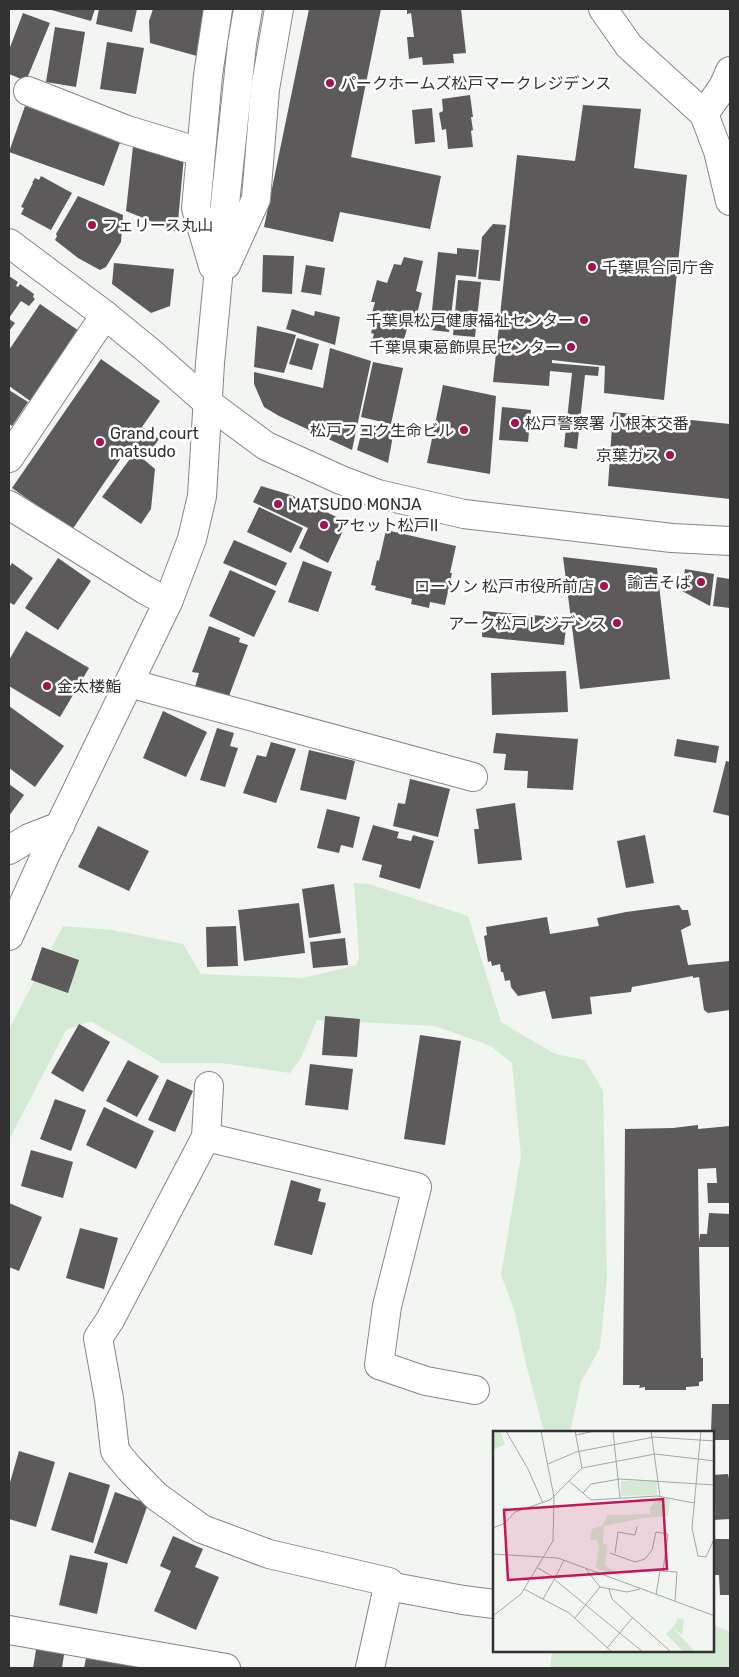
<svg xmlns="http://www.w3.org/2000/svg" width="739" height="1677" font-family="Rubik,'Noto Sans JP',sans-serif">
<style>
.green{fill:#d5ead4}
.building{fill:#5d5a5b}
.lines{fill:none;stroke-linecap:round;stroke-linejoin:round}
.minor-casing{stroke:#858785;stroke-width:30}
.minor{stroke:#fff;stroke-width:28}
.poi-dot{fill:#a41251;stroke:#fff;stroke-width:2}
.labels{text-anchor:middle;stroke-width:5;stroke-linejoin:round;paint-order:stroke}
.poi-label{font-size:16px;fill:#313231;stroke:#fff;text-anchor:start}
.inset-road{fill:none;stroke:#a5a7a5;stroke-width:1}
.view{fill:#c2185b;fill-opacity:0.15;stroke:#c2185b;stroke-width:2.5}
.inset-edge{fill:none;stroke:#313231;stroke-width:2.5}
</style>
<rect width="100%" height="100%" fill="#f3f5f3"/>
<!-- green -->
<g class="green">
<path d="M354,883l15,1 99,32 33,106 54,32 30,6 18,31 4,188 -7,69 -19,34 -11,50h-26l-18,-68 -12,-55 -13,-34 20,-119 -9,-93 -21,-17 -56,-20 -118,-6 -16,38 -11,15 -69,-10h-59l-71,-42 -25,9 -57,110v-111l54,-103 50,4 70,14 18,30 102,4 54,-13 2,-9z"/>
<path d="M713,1625l17,7v36h-180l2,-17h161z"/>
</g>
<!-- building -->
<g class="building">
<path d="M48,9h47l-4,12z"/>
<path d="M99,9h38l-5,23 -36,-8z"/>
<path d="M153,9h51l-7,47 -47,-13 -1,-22z"/>
<path d="M309,9h72l-30,148 90,19 -11,53 -90,-17 -7,30 -69,-15z"/>
<path d="M407,9h54l5,44 -13,1 1,9 -31,2 -1,-8 -13,2 -2,-22h7l-3,-24 -4,1z"/>
<path d="M23,13l27,10 -24,58 -17,-7v-24z"/>
<path d="M55,27l30,5 -9,55 -30,-5z"/>
<path d="M107,42l37,6 -8,46 -36,-5z"/>
<path d="M470,95l3,22h-2l2,13 -2,1 2,16 -25,2 -2,-20 -4,1 -3,-17 4,-2 -1,-12z"/>
<path d="M583,105l58,4 -7,59 53,7 -23,225 -60,-7 1,-27 -53,-6v3l47,4 -1,9 -13,-1 -8,74 -13,-2 8,-74 -22,-2 -1,15 -56,-4 24,-227 58,6z"/>
<path d="M25,106l96,34 -17,46 -95,-34z"/>
<path d="M432,108l3,34 -20,2 -3,-34z"/>
<path d="M133,146l51,10 -7,76 -51,-21z"/>
<path d="M41,176l31,17 -21,37 -30,-16 3,-6 -3,-1 12,-24h-1l3,-5 4,2z"/>
<path d="M78,196l45,19 -2,27 -15,25 -6,3 -22,-12 -23,-18 2,-4 -1,-2z"/>
<path d="M493,224l13,1 -6,56 -22,-2 4,-42z"/>
<path d="M457,248l22,2 -3,27 -20,-2 -7,57 -19,-2 8,-78 19,2z"/>
<path d="M263,255l31,1 -2,38 -30,-2z"/>
<path d="M404,257l19,4 -7,30 6,2 -6,26h-6l-9,30 -29,-8 2,-7 -3,-1 5,-18 -4,-2 3,-11h-4l6,-22 10,3 7,-19 7,1z"/>
<path d="M114,263l60,6 -4,37 -19,7 -39,-29z"/>
<path d="M306,265l19,3 -4,27 -20,-3z"/>
<path d="M9,276l9,6 -2,4 2,1 2,-3 14,10 -1,3 2,2 -6,7 -8,-5 -12,17z"/>
<path d="M458,280l23,2 -6,55 -22,-2z"/>
<path d="M40,304l45,31 -49,70 -27,-19v-36z"/>
<path d="M292,309l22,7 1,-5 25,6 -5,28 -49,-16z"/>
<path d="M9,319l6,4 -6,8z"/>
<path d="M257,326l39,9 -12,38 -30,-6z"/>
<path d="M297,338l22,6 -7,26 -23,-6z"/>
<path d="M330,348l41,13 -19,89 -73,-34 -15,-9 -10,-23v-12l69,16z"/>
<path d="M101,359l59,42 -18,26 17,12 -12,17 -17,-11 -58,85 -60,-42z"/>
<path d="M373,362l30,6 -12,56 -30,-7z"/>
<path d="M443,385l53,11 -6,78 -63,-11z"/>
<path d="M9,390l19,12 -16,24 -3,-2z"/>
<path d="M502,407l29,3 -3,32 -29,-2z"/>
<path d="M613,412l117,12v75l-122,-13z"/>
<path d="M364,423l30,7 -6,33 -31,-13z"/>
<path d="M135,452l20,17 -4,40 -10,15 -39,-27z"/>
<path d="M261,486l30,9 56,27 -19,41 -29,-15 9,-20 -55,-26z"/>
<path d="M259,507l44,21 -12,25 -44,-21z"/>
<path d="M386,530l70,16 -6,27h2l-7,32 -15,-3 -1,6 -18,-4 1,-5 -37,-9 1,-4 -5,-1 6,-25 2,1z"/>
<path d="M234,540l53,23 -11,23 -53,-23z"/>
<path d="M563,557l94,11 13,111 -90,10z"/>
<path d="M58,558l33,23 -33,49 -33,-22z"/>
<path d="M303,561l29,11 -14,40 -30,-10z"/>
<path d="M12,563l21,15 -19,27 -5,-3v-34z"/>
<path d="M685,569l29,5 -4,32 -28,-15z"/>
<path d="M230,570l46,21 -22,46 -45,-21z"/>
<path d="M717,577l13,2v29l-17,-2z"/>
<path d="M483,611l84,7 -3,27 -82,-8z"/>
<path d="M209,626l31,12 -1,4 9,3 -19,51 -34,-9 4,-14 -7,-1z"/>
<path d="M26,631l63,37 -29,49 -51,-31v-26z"/>
<path d="M566,671l2,41 -76,3 -1,-42z"/>
<path d="M9,706l55,40 -29,41 -26,-19z"/>
<path d="M163,711l44,21 -21,45 -43,-19z"/>
<path d="M217,728l17,5 -4,13 8,2 -13,39 -25,-7z"/>
<path d="M496,733l82,6 -5,51 -46,-2 1,-17 -24,-1 2,-16 -13,-1z"/>
<path d="M677,739l42,7 -3,17 -42,-7z"/>
<path d="M271,742l25,7 -20,54 -33,-10 14,-38 9,2z"/>
<path d="M309,750l46,11 -9,39 -46,-10z"/>
<path d="M726,761l4,1v54l-17,-4z"/>
<path d="M410,779l40,10 -12,48 -45,-11 5,-23 7,1z"/>
<path d="M9,784l15,11 -15,21z"/>
<path d="M515,803l7,57 -44,4 -4,-35h5l-3,-20z"/>
<path d="M327,809l33,8 -7,31 -12,-3 -2,8 -22,-5z"/>
<path d="M373,825l26,7 -2,6 14,3 2,-6 21,6 -14,48 -41,-12 3,-12 -20,-5z"/>
<path d="M98,826l51,25 -20,40 -51,-24z"/>
<path d="M645,835l9,48 -28,5 -9,-47z"/>
<path d="M334,884l7,49 -32,5 -7,-49z"/>
<path d="M299,903l6,50 -61,8 -6,-51z"/>
<path d="M679,905l3,5h6l3,15 -10,5 7,35 42,-4v49l-22,3 -4,-3 -5,-33 -6,1v-2l-61,11 -1,5 -41,5 2,17 -40,5 -7,-28 -27,5 -7,-9 -1,-7 -5,1 -2,-9h-2l-1,-8 -8,2 -1,-5 -3,1 -4,-26 3,-1 -1,-8 61,-10 3,17 49,-8 -2,-8 29,-6z"/>
<path d="M236,926l2,40 -31,1 -1,-40z"/>
<path d="M345,938l3,27 -35,3 -3,-26z"/>
<path d="M42,947l37,13 -11,33 -37,-13z"/>
<path d="M325,1016l35,3 -3,38 -35,-2z"/>
<path d="M79,1024l31,18 -27,50 -32,-19z"/>
<path d="M420,1035l41,6 -16,104 -41,-6z"/>
<path d="M128,1060l31,16 -22,41 -31,-16z"/>
<path d="M310,1064l43,5 -5,41 -43,-5z"/>
<path d="M167,1079l26,12 -18,41 -27,-12z"/>
<path d="M55,1099l31,11 -15,41 -31,-12z"/>
<path d="M104,1107l50,24 -18,38 -50,-24z"/>
<path d="M698,1125v4l32,-3v77h-22l-1,-20h10l-1,-15 -18,1 1,73 1,-8h7l2,-21 21,1v33h-31l2,111h2v23l-4,1v4l-13,1v3h-41v-3l-6,1 1,-3h-17l2,-256 48,-1z"/>
<path d="M31,1150l42,12 -10,36 -42,-12z"/>
<path d="M291,1180l30,9 -3,12 8,2 -14,52 -38,-10z"/>
<path d="M9,1203l33,14 -23,54 -10,-4z"/>
<path d="M80,1228l38,10 -14,51 -38,-11z"/>
<path d="M712,1404h18v36h-17v-8h-2z"/>
<path d="M19,1451l36,11 -19,65 -27,-8v-33z"/>
<path d="M69,1472l41,13 -17,58 -42,-13z"/>
<path d="M728,1474l2,9v36l-17,1v-45z"/>
<path d="M115,1492l33,12 -21,60 -33,-11z"/>
<path d="M173,1536l30,13 -8,18 24,10 -23,53 -42,-19 17,-40 -11,-5z"/>
<path d="M713,1539h17v56h-10l-1,-20h-6z"/>
<path d="M70,1555l38,8 -11,51 -38,-9z"/>
<path d="M37,1644l28,4 -3,20h-29z"/>
<path d="M99,1657l61,11h-76l2,-10 13,2z"/>
</g>
<g class="lines">
<!-- minor casing -->
<g class="minor-casing">
<g id="minor">
<path d="M603,9l26,37 75,68 14,37 12,50"/>
<path d="M28,91l99,39 73,22"/>
<path d="M704,114l19,-27 7,-16"/>
<path d="M9,243l96,72 44,36 59,52 58,43 75,34 37,14 86,20 208,24 58,3"/>
<path d="M226,265l30,-66 9,-110 14,-80"/>
<path d="M213,266l-17,-58 12,-133 10,-66"/>
<path d="M9,458l96,-143"/>
<path d="M9,505l136,85 23,12"/>
<path d="M129,683l344,94"/>
<path d="M9,850l20,-12 31,-12"/>
<path d="M9,936l35,-78 124,-256 24,-63 10,-43 8,-133 16,-169 16,-150 6,-35"/>
<path d="M209,1086l-3,51 -96,183 -12,18 11,61 6,52 14,17 27,28 46,33 67,25 120,28 -19,86"/>
<path d="M206,1137l211,50 -30,119 -8,59 47,16 49,9"/>
<path d="M388,1586l75,14 31,4"/>
<path d="M9,1630l217,38"/>
</g>
</g>
<!-- minor -->
<use href="#minor" class="minor"/>
</g>
<!-- markers -->
<g class="poi-dot">
<circle cx="330" cy="83" r="5"/>
<circle cx="92" cy="225" r="5"/>
<circle cx="592" cy="267" r="5"/>
<circle cx="584" cy="320" r="5"/>
<circle cx="571" cy="347" r="5"/>
<circle cx="515" cy="423" r="5"/>
<circle cx="464" cy="430" r="5"/>
<circle cx="100" cy="442" r="5"/>
<circle cx="670" cy="455" r="5"/>
<circle cx="278" cy="504" r="5"/>
<circle cx="324" cy="525" r="5"/>
<circle cx="701" cy="582" r="5"/>
<circle cx="604" cy="586" r="5"/>
<circle cx="617" cy="623" r="5"/>
<circle cx="47" cy="686" r="5"/>
</g>
<g class="labels">
<!-- poi labels -->
<g class="poi-label">
<text x="340" y="89">パークホームズ松戸マークレジデンス</text>
<text x="102" y="231">フェリース丸山</text>
<text x="602" y="273">千葉県合同庁舎</text>
<text x="574" y="326" text-anchor="end">千葉県松戸健康福祉センター</text>
<text x="561" y="353" text-anchor="end">千葉県東葛飾県民センター</text>
<text x="525" y="429">松戸警察署 小根本交番</text>
<text x="454" y="436" text-anchor="end">松戸フコク生命ビル</text>
<text x="110" y="439">Grand court<tspan x="110" dy="18">matsudo</tspan></text>
<text x="660" y="461" text-anchor="end">京葉ガス</text>
<text x="288" y="510">MATSUDO MONJA</text>
<text x="334" y="531">アセット松戸II</text>
<text x="691" y="588" text-anchor="end">諭吉そば</text>
<text x="594" y="592" text-anchor="end">ローソン 松戸市役所前店</text>
<text x="607" y="629" text-anchor="end">アーク松戸レジデンス</text>
<text x="57" y="692">金太楼鮨</text>
</g>
</g>
<!-- overview -->
<g transform="translate(493 1431)">
<rect width="221" height="221" fill="#f3f5f3"/>
<path d="M0,0h7l5,13 -12,6zM164,49v15l-36,1v-15zM166,67h10l1,4 -2,14 -25,2 -39,8 -1,17 5,2 -3,20 19,13 -28,-10 3,-23 -2,-5h-7l2,-11 10,-3 6,-11 42,-1v-7zM184,187l7,1 -2,16 -9,-7 22,24h-11l-18,-18 10,-11z" fill="#d5ead4"/>
<path class="inset-road" d="M13,0l22,38 15,34M82,0l7,37M120,0l7,67M158,0l9,65M208,0l-9,97 6,28 8,1 9,-20M83,4l19,-4M55,33l28,-12 78,-15 61,4M76,50l22,19 66,-4 37,7M221,54l1,30M90,62l8,-9 29,-5 95,6M0,97l12,-5 10,-11 35,-12 32,-32 73,-14 60,7M117,122l25,9 10,-3 7,-9 4,-18 12,2 -5,37M122,122l3,-21 17,3 2,-9M0,123l65,4 157,58M45,137l17,10 9,-18M93,138l14,18 27,5 13,-3M61,148l89,73M31,158l45,24 43,39M116,158l3,10 59,53M163,164l4,-24 17,1 -2,29M50,168l12,-21M0,185l28,-22 32,-53 1,-44 -13,-66M82,187l25,-31M114,217l26,-31"/>
<path class="view" d="M170,68l4,70 -159,11 -4,-70z"/>
<rect width="221" height="221" class="inset-edge"/>
</g>
<!-- border -->
<rect width="739" height="1677" fill="none" stroke="#313231" stroke-width="20"/>
</svg>
